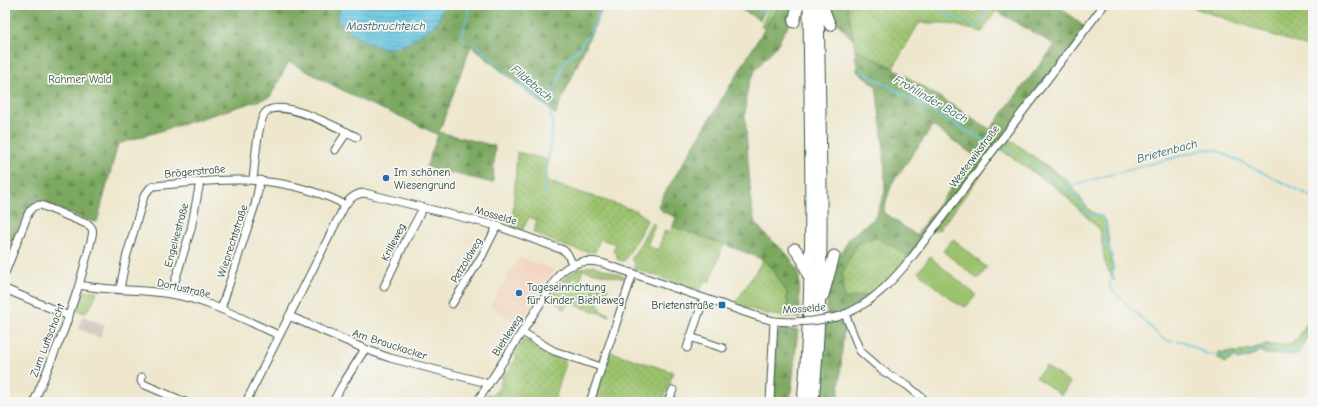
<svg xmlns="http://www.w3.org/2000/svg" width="1318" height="407" font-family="'Comic Neue',sans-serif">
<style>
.built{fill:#f2d4be}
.industrial{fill:#cfc0ba}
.grass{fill:url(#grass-dots);stroke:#5d8050}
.forest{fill:url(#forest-firs);stroke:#4e724a;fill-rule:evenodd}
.green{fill:#9bc26d;stroke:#5d8050}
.water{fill:url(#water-rules);stroke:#40808a}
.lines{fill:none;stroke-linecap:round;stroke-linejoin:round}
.stream{stroke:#62c4e0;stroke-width:1.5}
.minor-casing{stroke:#3e564b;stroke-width:9}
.highway-casing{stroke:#3e564b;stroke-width:13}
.minor{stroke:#fff;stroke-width:7}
.highway{stroke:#fff;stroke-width:11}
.minor-bridge-casing{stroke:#3e564b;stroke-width:9;stroke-linecap:butt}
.minor-bridge{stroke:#fff;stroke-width:7}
.poi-dot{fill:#1f6fb2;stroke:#f6f6f2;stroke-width:1.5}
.labels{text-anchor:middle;stroke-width:3.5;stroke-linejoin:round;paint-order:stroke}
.park-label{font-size:11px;fill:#3e5e42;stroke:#f6f6f2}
.street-label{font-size:11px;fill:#1f3d34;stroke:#f6f6f2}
.poi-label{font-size:11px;fill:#1f3d34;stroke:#f6f6f2;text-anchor:start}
.water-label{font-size:12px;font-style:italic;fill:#305f5f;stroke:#f6f6f2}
</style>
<defs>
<pattern id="grass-dots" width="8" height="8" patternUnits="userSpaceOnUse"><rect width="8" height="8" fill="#9bc26d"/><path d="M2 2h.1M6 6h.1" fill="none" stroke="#7e9f5a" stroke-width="1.8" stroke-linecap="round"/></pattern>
<pattern id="forest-firs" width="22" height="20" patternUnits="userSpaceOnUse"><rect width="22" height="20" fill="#7ca860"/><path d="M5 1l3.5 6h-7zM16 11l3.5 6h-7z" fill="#658a50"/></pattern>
<pattern id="water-rules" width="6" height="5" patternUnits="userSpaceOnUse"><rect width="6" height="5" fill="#62c4e0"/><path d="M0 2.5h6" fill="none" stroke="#50a0b6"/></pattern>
</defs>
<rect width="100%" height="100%" fill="#f6f6f2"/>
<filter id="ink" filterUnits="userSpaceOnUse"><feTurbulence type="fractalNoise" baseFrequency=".025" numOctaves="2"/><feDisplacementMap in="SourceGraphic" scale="8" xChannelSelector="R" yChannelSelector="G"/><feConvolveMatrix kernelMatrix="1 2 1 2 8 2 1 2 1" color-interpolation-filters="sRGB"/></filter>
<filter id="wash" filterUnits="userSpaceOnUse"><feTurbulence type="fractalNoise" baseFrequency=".012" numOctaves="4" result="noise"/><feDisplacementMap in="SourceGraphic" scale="16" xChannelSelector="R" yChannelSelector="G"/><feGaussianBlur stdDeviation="0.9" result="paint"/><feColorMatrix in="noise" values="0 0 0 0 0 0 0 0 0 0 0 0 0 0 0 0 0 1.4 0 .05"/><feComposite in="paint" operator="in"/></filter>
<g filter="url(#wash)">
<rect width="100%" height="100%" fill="#eee7cd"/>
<!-- built -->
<path class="built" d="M521,258l34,12 -36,55 -29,-19 28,-47z"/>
<!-- industrial -->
<path class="industrial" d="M82,316l23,9 -5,13 -21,-9z"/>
<!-- grass -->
<g class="grass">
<path d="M772,5h7l-15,24 -3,-3 7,-15 -1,-4z"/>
<path d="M847,5h108l20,8 6,-8h12l-2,3 5,3 -14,21 -36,-9h-27l-26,45 -38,-19z"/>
<path d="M1105,5l-97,133 60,43 20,28 18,11 8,61 -9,-18 -5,-33 -41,-40 -59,-41 -60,80 -10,3z"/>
<path d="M1186,5h127v44z"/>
<path d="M517,152l31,8 -2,21 91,30 8,6 2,4 -22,39 -3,1 -5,-2v-5l-4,-3 3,-7 -16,-5 -5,13c-22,0 -42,-11 -62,-20l4,-12 -8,-3 -7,14 -10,-4z"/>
<path d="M652,223l3,2 -8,21 11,4 7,-20 6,2 2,-6 51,18 -14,38 -5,-2 -5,11 -66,-23 1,-5 -4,-3z"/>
<path d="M877,238l35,19 -34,36 -34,7 -2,-26 16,-32z"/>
<path d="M763,260l9,7 15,26 1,24 -21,-3 -32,-10z"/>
<path d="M594,266l30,10 1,3 -43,-9 -1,11 27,6 -3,8h-4l-4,11 4,1 -1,4 10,3 -1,2 -40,-13 -5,7 -3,-4 -11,-8 13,-19 17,-11z"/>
<path d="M1313,315v14l-16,26 -31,-1 -6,-3 -8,5 -14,4 -3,-3 -10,6 -7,-5 1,-6h19l28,-7h24l5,-4z"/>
<path d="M524,339l42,24 -12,39h-71l5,-8 4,2 9,-11 -1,-1 3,-6 -3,-2 4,-5 3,2 10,-16 -3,-2z"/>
<path d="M611,352l62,20 -10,30h-70z"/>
</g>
<!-- forest -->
<g class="forest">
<path d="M5,5h339l-5,5 5,17 17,13 63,-8 12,-8 9,-19h159l-49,110 -6,-7 -12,-8 -66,-54 -32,86 56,14 -2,37 -67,-16 12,-32 -34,-17 -39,-16 -76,-40 -19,35 -152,47 -21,78 -8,-1 -53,-21c-11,7 -25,47 -31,60z"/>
<path d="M733,5h30l4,2 -7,13z"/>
<path d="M779,5h15l-4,17 -13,23 -21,24 -7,14 -3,14 -1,19 6,86 4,21 11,12 22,20 11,17 1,46 -12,-1 -1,-24 -15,-26 -9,-7 -13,-6 -77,-28 3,-9 -13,-5 -5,-6 5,-10z"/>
<path d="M826,5h21l7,36 -19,-21z"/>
<path d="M993,5h64l29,23 -174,229 -35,-19 -19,4 -16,32 2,25 34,-6 -33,21 -7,88h-18l9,-127 21,-38 25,-19 10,-26 -1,-41 -8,-65 -19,-15 -2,-22 38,19 97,61 65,-84 -64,-37zM933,126l42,30 -59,79 -33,-23 9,-29z"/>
<path d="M781,329l17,1 -8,72h-17l2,-65z"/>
</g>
<!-- green -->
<g class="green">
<path d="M953,239l34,29 -9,11 -35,-28z"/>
<path d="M930,257l46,38 -10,12 -10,-4 -38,-31z"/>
<path d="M86,291h11c-3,9 -5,16 -13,22l-7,-3 4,-15z"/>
<path d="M1046,366l24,17 -9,12 -25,-18z"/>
</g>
<!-- water -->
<path class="water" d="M344,5h101l-9,19 -29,20 -21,5 -13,-4 -12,-5 -17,-13 -7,-7 2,-10z"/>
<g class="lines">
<!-- stream -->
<g class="stream">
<path d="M749,5l19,9"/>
<path d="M928,5l16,6 6,6 17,3 6,5c10,-3 12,-10 16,-20"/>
<path d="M465,40l-4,-3 7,-22v-10"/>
<path d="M474,42l44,43 11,7 8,8 12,8 4,15 -10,73"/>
<path d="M862,71l128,73"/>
<path d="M535,96l3,2c6,-3 14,-6 18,-11 4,-5 3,-10 4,-15 4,-12 10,-17 20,-23l2,-6 7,-8 13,-30"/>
<path d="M1004,149l10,3"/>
<path d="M1020,155l23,17c6,2 9,9 15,8l5,4 4,6 8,4 13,20 14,2c5,7 4,14 2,23 8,12 14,32 5,45l3,6 50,48 3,2 8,1"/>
<path d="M1065,187l141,-38 10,1 97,47"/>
<path d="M1178,341h4l25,13 6,1 29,2 16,-6 9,-1 12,3 15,-1 5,-4 14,-25"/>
</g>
</g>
</g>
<g filter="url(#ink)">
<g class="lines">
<!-- minor casing -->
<g class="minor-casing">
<g id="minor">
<path d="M335,150l12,-18"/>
<path d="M253,179c2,-14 4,-56 12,-66 15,-17 75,16 92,24"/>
<path d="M5,273l23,-59c3,-6 6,-9 13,-9l48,20c6,5 3,9 2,16l-12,44 -15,45 -30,72"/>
<path d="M79,285c30,6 61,4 91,9 39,6 74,26 109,41"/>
<path d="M384,287l22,-47 17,-32"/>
<path d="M5,289l64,27"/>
<path d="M120,289l6,-31 18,-62 6,-8 4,-2c55,-5 99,-12 154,4 13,4 26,8 37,15"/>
<path d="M171,294l20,-65 9,-47"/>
<path d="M452,304l30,-48 15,-30"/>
<path d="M221,309l34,-104 5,-25"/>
<path d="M845,314l15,37 23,20 25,15 19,16"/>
<path d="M289,316l76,33 25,9 93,24 5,3"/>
<path d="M837,317c32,-10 55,-35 75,-60l192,-252"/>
<path d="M522,332l32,19 47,16"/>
<path d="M690,337l33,11"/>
<path d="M687,348l17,-50"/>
<path d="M142,377l-1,4 2,3 42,18"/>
<path d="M669,399l4,-9"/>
<path d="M246,402l99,-197c5,-7 11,-12 20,-12l132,33 66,24 4,3 6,12"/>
<path d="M333,402l8,-15 24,-38"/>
<path d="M477,402l83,-129c12,-11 27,-14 42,-10l154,53 18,5 17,1"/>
<path d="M590,402l43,-129"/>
<path d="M669,402v-3l8,3"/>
<path d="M770,402l4,-81"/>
</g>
</g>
<!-- highway casing -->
<g class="highway-casing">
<g id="highway">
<path d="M823,5l2,8 5,12"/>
<path d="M794,22l4,-17"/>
<path d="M795,249l8,11 5,15"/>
<path d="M823,295l11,-39"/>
<path d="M803,402c12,-132 7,-265 6,-397"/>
<path d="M813,402c13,-132 7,-265 5,-397"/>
</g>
</g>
<!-- minor -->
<use href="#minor" class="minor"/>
<!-- highway -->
<use href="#highway" class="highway"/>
<!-- minor-bridge casing -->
<g class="minor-bridge-casing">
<path id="minor-bridge" d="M791,322l21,-1 25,-4"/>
</g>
<!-- minor-bridge -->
<use href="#minor-bridge" class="minor-bridge"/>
</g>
</g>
<!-- markers -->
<g class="poi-dot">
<circle cx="386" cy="178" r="4"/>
<circle cx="519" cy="293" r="4"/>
<rect x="718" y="301" width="8" height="8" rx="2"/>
</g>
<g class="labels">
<!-- park labels -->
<g class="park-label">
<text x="80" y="83">Rahmer Wald</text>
</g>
<!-- street labels -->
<g class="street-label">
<text transform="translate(974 156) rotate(-53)" y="4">Westerwikstraße</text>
<text transform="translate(195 171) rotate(-5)" y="4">Brögerstraße</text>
<text transform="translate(496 215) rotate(16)" y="4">Mosselde</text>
<text transform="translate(176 235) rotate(-75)" y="4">Engelkestraße</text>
<text transform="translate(232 241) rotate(-72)" y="4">Wieprechtstraße</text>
<text transform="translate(393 242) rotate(-63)" y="4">Krilleweg</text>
<text transform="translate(466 260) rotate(-59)" y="4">Petzoldweg</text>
<text transform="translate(184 288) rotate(13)" y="4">Dortustraße</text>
<text transform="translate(804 308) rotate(-4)" y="4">Mosselde</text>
<text transform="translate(507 335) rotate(-57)" y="4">Biehleweg</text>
<text transform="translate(47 340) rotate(-69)" y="4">Zum Luftschacht</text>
<text transform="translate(390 344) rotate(18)" y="4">Am Brauckacker</text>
</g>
<!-- poi labels -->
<g class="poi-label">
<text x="394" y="176">Im schönen<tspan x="394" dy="13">Wiesengrund</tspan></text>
<text x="527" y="291">Tageseinrichtung<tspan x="527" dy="13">für Kinder Biehleweg</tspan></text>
<text x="714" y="309" text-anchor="end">Brietenstraße</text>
</g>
<!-- water labels -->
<g class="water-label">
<text x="386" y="30">Mastbruchteich</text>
<text transform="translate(532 83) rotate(40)" y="4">Fildebach</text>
<text transform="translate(931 99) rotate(30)" y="4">Frohlinder Bach</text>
<text transform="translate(1167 151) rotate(-15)" y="4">Brietenbach</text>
</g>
</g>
<!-- margin -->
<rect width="1318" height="407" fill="none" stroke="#f6f6f2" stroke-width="20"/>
</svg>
